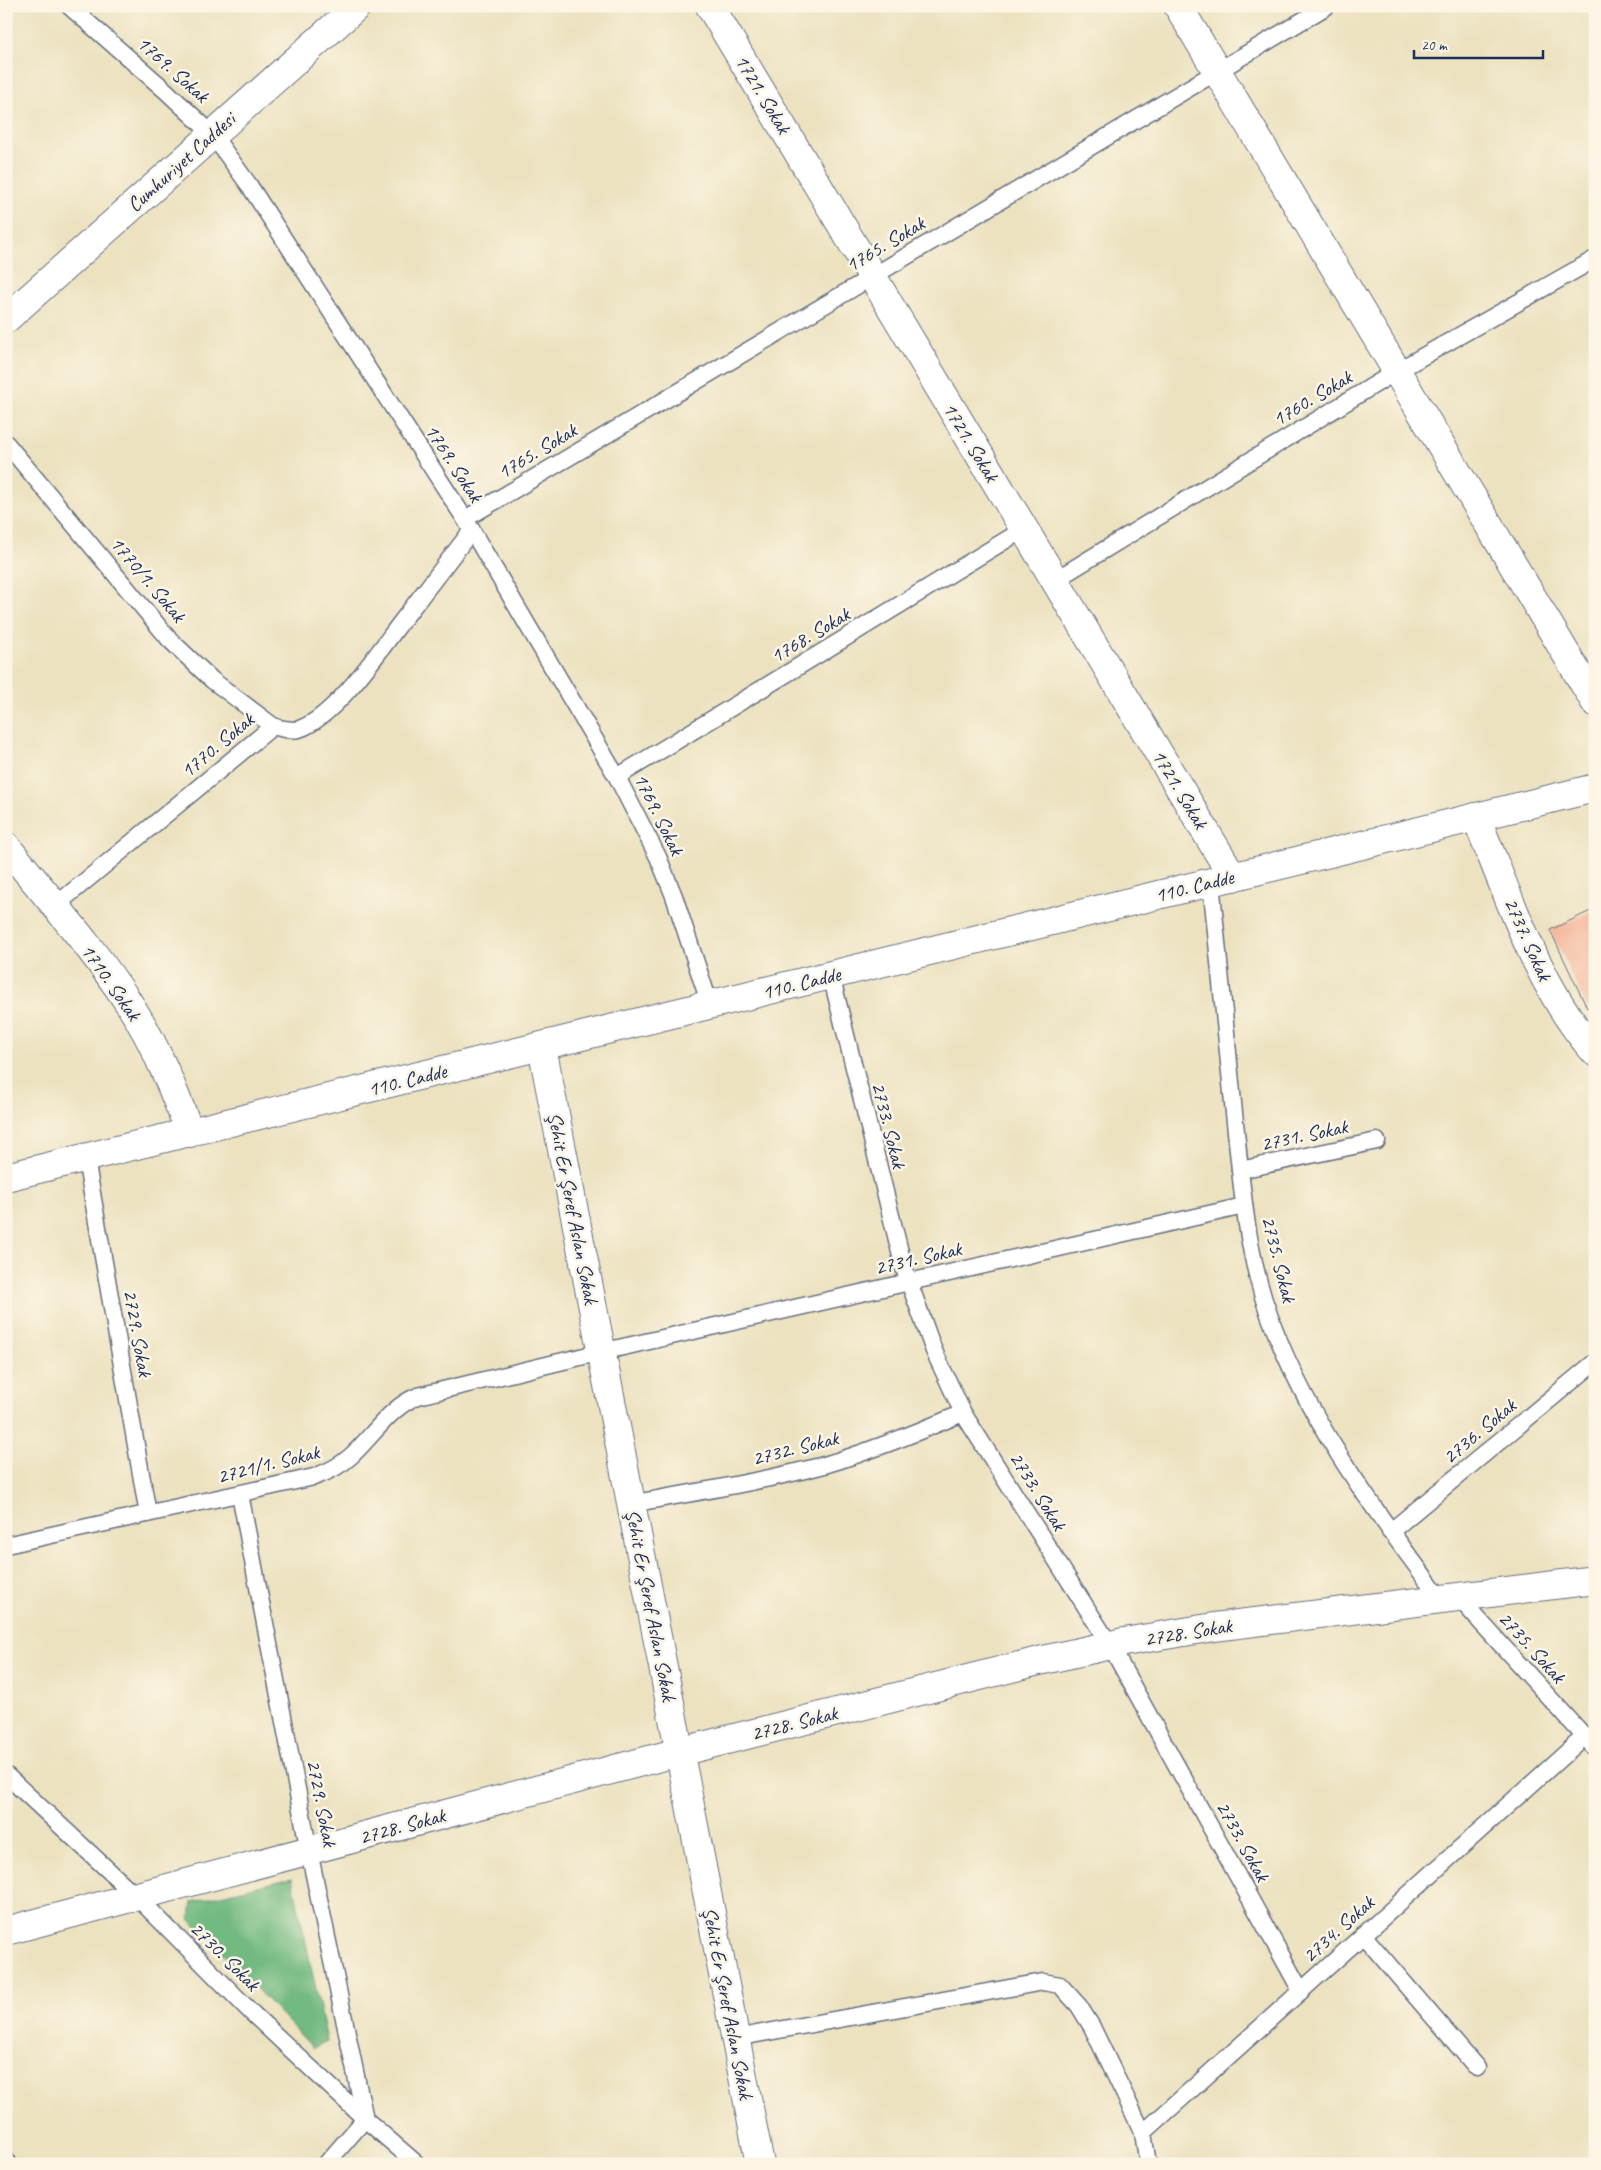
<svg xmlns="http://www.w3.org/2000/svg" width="1601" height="2170" font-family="Caveat,sans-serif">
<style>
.forest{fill:#72ba80;stroke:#46746f}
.building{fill:#f4ae92}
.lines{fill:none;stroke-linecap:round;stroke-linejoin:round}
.lane-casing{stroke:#646e80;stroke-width:19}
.street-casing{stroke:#646e80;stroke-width:30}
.secondary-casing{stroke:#646e80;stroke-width:30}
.lane{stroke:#fff;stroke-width:16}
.street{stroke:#fff;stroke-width:28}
.secondary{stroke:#fff;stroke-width:28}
.labels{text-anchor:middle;stroke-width:5;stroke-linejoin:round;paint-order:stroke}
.street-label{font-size:21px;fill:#1b2f5e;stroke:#fcf5e5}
</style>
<rect width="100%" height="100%" fill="#fcf5e5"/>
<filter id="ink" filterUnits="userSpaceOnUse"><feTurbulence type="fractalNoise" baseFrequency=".02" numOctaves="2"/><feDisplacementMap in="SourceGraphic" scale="10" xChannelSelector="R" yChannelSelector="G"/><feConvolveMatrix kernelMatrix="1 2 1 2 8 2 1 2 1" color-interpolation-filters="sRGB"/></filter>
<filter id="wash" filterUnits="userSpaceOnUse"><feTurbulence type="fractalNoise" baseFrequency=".0096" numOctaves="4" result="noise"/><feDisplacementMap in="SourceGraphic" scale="20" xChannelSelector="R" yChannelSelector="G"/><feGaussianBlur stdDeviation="1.12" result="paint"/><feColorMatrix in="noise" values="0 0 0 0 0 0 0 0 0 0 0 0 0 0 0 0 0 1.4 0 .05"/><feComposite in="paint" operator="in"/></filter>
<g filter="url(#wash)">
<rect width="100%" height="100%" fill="#ece2c0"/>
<!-- forest -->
<path class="forest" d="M292,1878l35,163 -14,7 -123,-129 2,-17z"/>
<g id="blocks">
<!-- building -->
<path class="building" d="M1595,909v95l-8,4 -37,-78z"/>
</g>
</g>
<g filter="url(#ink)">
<use href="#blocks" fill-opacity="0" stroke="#646e80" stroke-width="1"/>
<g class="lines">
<!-- lane casing -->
<g class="lane-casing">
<g id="lane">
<path d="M69,6l96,84 47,44 37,51 216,334 152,258 41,80 16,39 36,109"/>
<path d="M6,443l163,196 43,41 61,46"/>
<path d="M465,519l862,-513"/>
<path d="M1055,580l342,-209 198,-112"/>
<path d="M617,777l407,-248"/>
<path d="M1211,882c7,77 15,154 23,231 7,63 11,127 30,187 36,111 108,207 177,299"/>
<path d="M55,906l218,-180c9,3 17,5 26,3 36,-12 80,-78 103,-108 23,-30 47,-61 70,-91"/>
<path d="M831,975l73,293 30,83 29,62 147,232 191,346"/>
<path d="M86,1159l62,355"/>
<path d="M1240,1170l137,-29"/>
<path d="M240,1494l69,357 56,268 -39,45"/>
<path d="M631,1504c64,-12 130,-22 193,-39 48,-14 94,-33 139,-52"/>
<path d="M1390,1532l205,-170"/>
<path d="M6,1545l308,-68c14,-5 26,-11 37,-21 21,-19 40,-50 67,-60l183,-44 643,-146"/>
<path d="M1458,1597l137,151"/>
<path d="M6,1775l130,121 117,118 112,105 52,45"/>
<path d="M1363,1935l114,133"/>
<path d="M735,2038l308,-56 17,3 19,21 13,21 51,106"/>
<path d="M6,2161l3,3"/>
<path d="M1148,2164l-5,-31 442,-397"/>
</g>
</g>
<!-- street casing -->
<g class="street-casing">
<g id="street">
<path d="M710,6l523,871"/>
<path d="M1178,6l417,696"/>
<path d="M1476,817c32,77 63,173 119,235"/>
<path d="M6,846c42,52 88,103 124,159 26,40 43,84 60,128"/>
<path d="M542,1047l218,1117"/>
<path d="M6,1931l673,-179 360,-91 85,-19 90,-15 381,-47"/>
</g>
</g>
<!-- secondary casing -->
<g class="secondary-casing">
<g id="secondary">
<path d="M6,319l351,-313"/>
<path d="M6,1177l1589,-389"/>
</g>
</g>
<!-- lane -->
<use href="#lane" class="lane"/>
<!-- street -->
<use href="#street" class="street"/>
<!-- secondary -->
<use href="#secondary" class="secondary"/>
</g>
</g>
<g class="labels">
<!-- street labels -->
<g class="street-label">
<text transform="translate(173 69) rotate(42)" y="7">1769. Sokak</text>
<text transform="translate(763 94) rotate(59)" y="7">1721. Sokak</text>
<text transform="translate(181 162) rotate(-42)" y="7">Cumhuriyet Caddesi</text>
<text transform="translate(885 244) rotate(-31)" y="7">1765. Sokak</text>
<text transform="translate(1312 398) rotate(-31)" y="7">1760. Sokak</text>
<text transform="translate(971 442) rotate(59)" y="7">1721. Sokak</text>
<text transform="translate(537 451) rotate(-31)" y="7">1765. Sokak</text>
<text transform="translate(454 463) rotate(57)" y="7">1769. Sokak</text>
<text transform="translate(148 579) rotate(50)" y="7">1770/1. Sokak</text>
<text transform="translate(810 635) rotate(-31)" y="7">1768. Sokak</text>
<text transform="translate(217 745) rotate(-40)" y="7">1770. Sokak</text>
<text transform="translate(1180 789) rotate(59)" y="7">1721. Sokak</text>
<text transform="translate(659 814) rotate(64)" y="7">1769. Sokak</text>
<text transform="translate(1194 886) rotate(-14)" y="7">110. Cadde</text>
<text transform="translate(1528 939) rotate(66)" y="7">2737. Sokak</text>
<text transform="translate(111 982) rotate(55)" y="7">1710. Sokak</text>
<text transform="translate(801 983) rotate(-14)" y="7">110. Cadde</text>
<text transform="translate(407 1080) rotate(-14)" y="7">110. Cadde</text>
<text transform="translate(889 1125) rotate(76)" y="7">2733. Sokak</text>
<text transform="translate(1304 1135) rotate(-12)" y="7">2731. Sokak</text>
<text transform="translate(573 1208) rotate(79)" y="7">Şehit Er Şeref Aslan Sokak</text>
<text transform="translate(918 1258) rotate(-13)" y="7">2731. Sokak</text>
<text transform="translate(1279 1259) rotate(76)" y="7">2735. Sokak</text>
<text transform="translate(138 1333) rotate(80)" y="7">2729. Sokak</text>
<text transform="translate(1479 1431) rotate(-40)" y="7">2736. Sokak</text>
<text transform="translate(795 1448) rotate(-14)" y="7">2732. Sokak</text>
<text transform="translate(268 1464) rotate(-14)" y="7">2721/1. Sokak</text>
<text transform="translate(1038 1491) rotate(58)" y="7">2733. Sokak</text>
<text transform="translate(651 1605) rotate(79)" y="7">Şehit Er Şeref Aslan Sokak</text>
<text transform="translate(1188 1632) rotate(-9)" y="7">2728. Sokak</text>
<text transform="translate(1532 1647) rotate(48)" y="7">2735. Sokak</text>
<text transform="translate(794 1723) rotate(-14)" y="7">2728. Sokak</text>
<text transform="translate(322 1803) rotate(79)" y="7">2729. Sokak</text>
<text transform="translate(402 1826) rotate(-15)" y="7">2728. Sokak</text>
<text transform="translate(1243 1841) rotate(61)" y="7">2733. Sokak</text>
<text transform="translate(1338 1929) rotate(-42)" y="7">2734. Sokak</text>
<text transform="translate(225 1956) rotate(45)" y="7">2730. Sokak</text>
<text transform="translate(728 2003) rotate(79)" y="7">Şehit Er Şeref Aslan Sokak</text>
</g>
</g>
<!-- margin -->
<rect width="1601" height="2170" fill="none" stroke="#fcf5e5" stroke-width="25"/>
<!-- scale -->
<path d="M1414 50v8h129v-8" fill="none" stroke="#1b2f5e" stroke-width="2.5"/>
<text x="1421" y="50" font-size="15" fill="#1b2f5e" stroke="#fcf5e5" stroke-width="4" paint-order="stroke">20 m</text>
</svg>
